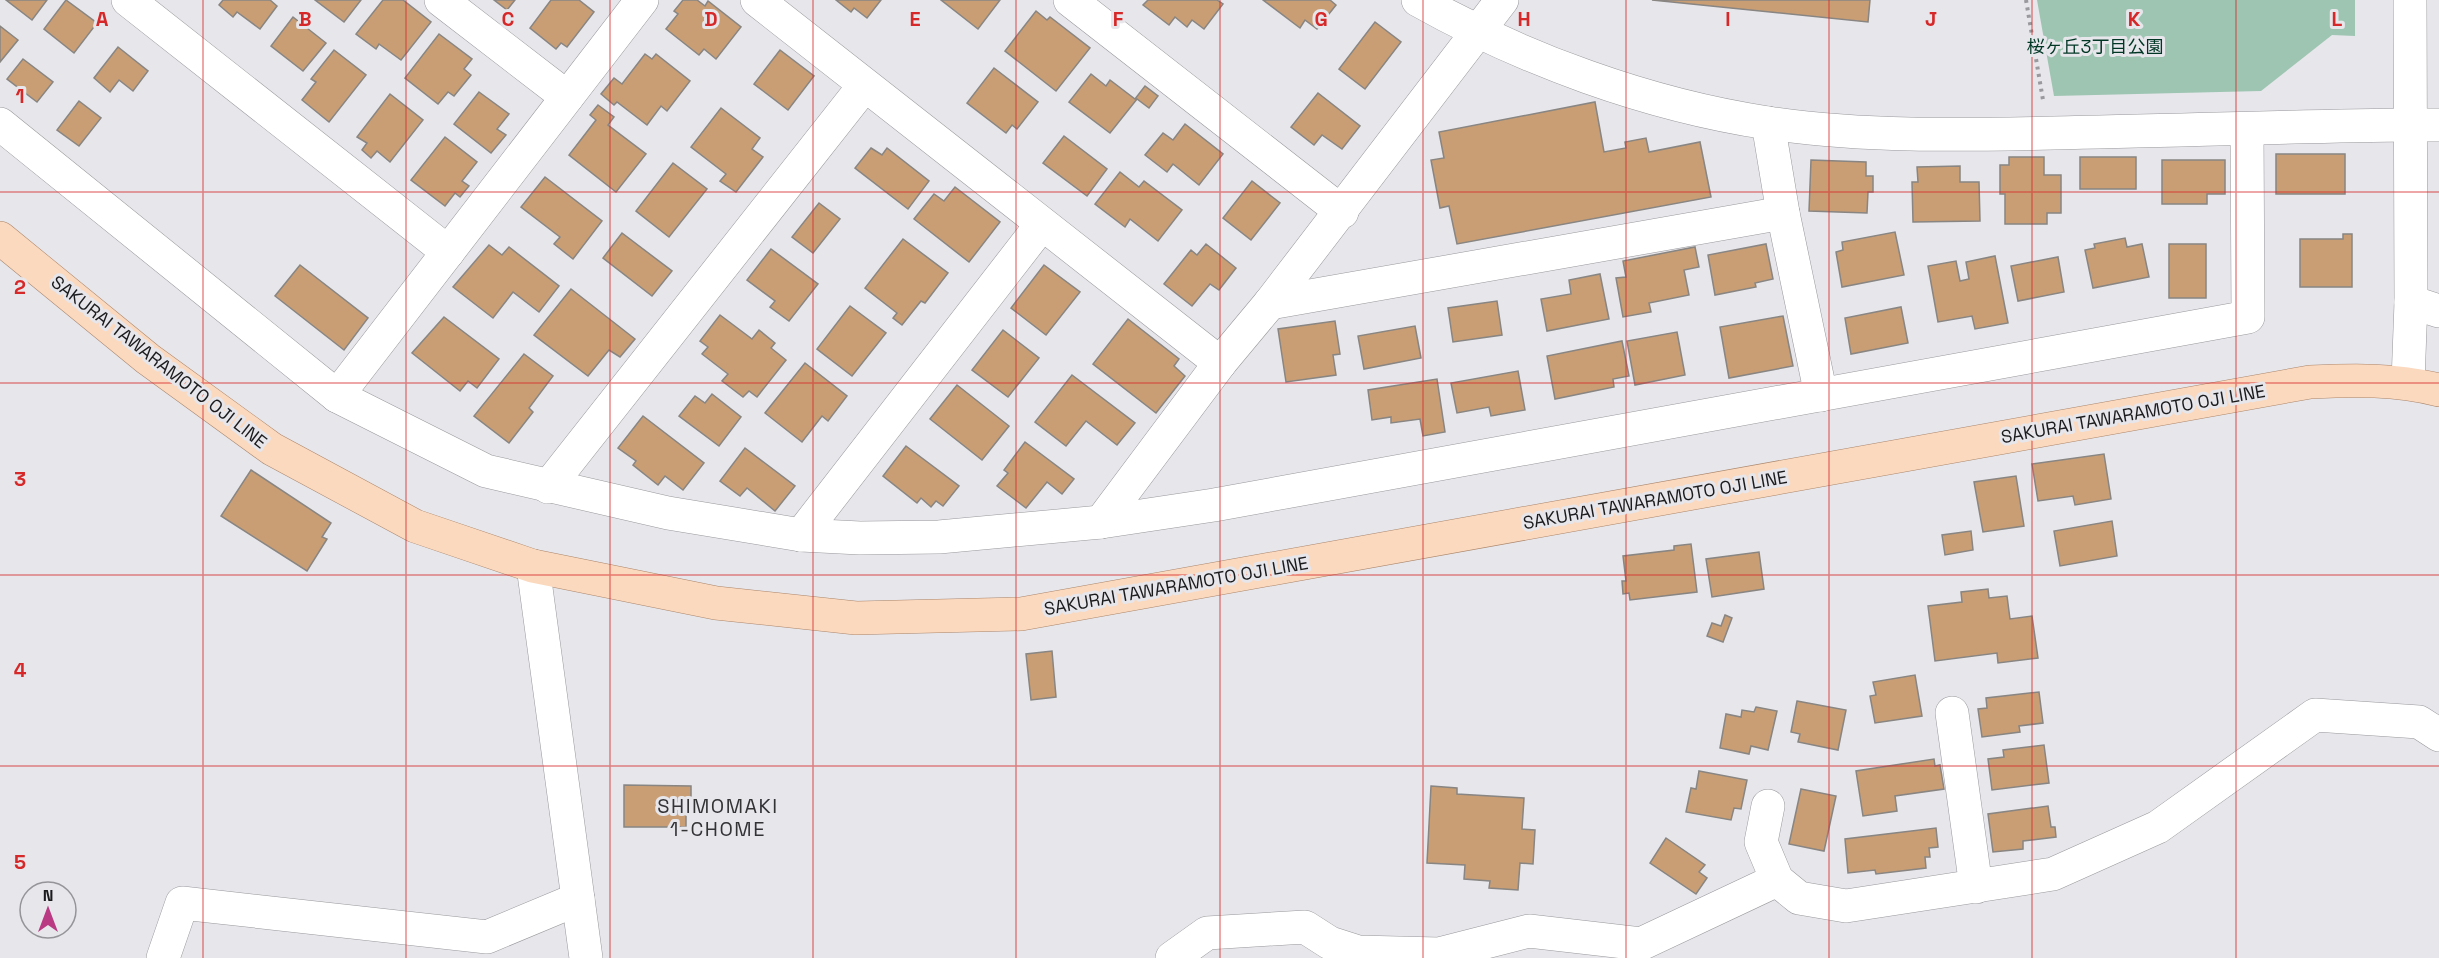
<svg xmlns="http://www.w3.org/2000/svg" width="2439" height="958" font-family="'Space Grotesk','Noto Sans JP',sans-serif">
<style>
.green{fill:#9ec5b2}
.building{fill:#c99e74;stroke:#888582;stroke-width:1.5}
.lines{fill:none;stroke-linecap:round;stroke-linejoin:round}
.minor-casing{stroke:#99999d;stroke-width:34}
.tertiary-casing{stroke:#99999d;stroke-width:34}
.primary-casing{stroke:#ab866b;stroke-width:34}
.path{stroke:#9a9a9e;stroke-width:4;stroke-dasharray:3 4.5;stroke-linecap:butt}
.minor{stroke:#fff;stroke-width:33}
.tertiary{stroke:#fff;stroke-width:33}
.primary{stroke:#fbd9bf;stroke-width:33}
.grid{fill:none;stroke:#d62828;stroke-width:1.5;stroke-opacity:0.55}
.labels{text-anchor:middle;stroke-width:6;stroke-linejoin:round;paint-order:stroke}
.park-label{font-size:18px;fill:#003624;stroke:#e6e6eb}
.street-label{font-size:18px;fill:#1b1b1d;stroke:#e6e6eb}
.neighbourhood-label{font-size:20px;letter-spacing:1.5px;fill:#333336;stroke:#e6e6eb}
.grid-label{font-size:20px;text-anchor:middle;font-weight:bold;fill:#d62828;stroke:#e6e6eb;stroke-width:6;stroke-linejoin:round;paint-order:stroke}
</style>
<rect width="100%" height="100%" fill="#e6e6eb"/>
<!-- green -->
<path class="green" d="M2037,0h318v36l-23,-1 -71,56 -207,5z"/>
<!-- building -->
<g class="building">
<path d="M6,0h41l-15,20z"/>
<path d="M66,0l31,23 -23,30 -30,-24z"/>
<path d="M223,0h47l7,6 -17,23 -23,-17 -4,5 -14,-12z"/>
<path d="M315,0h46l-17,22z"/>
<path d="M383,0h20l28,22 -30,38 -22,-16 -3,5 -20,-15z"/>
<path d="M494,0h21l-8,10z"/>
<path d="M551,0h28l15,12 -27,35 -6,-4 -5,6 -26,-21z"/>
<path d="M683,0h14l8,6 3,-5 33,26 -25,32 -12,-10 -5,6 -33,-26 12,-15 -4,-3z"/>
<path d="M836,0h45l-14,18 -13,-10 -3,4z"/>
<path d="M941,0h59l-22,29z"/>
<path d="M1148,0h69l6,4 -19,25 -12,-9 -5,7 -12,-10 -6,8 -26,-20z"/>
<path d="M1263,0h67l6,5 -19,24 -12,-9 -5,8z"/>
<path d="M1652,0h218l-2,22z"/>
<path d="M1036,11l11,9 3,-3 40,31 -34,43 -51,-40z"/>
<path d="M293,17l33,26 -23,28 -32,-25z"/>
<path d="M1375,22l26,20 -36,47 -26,-20z"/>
<path d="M0,26l18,14 -18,22z"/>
<path d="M439,34l33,25 -8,10 7,6 -17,21 -6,-4 -10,12 -33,-26z"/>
<path d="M118,47l30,24 -15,20 -14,-11 -9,12 -16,-14z"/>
<path d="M334,50l32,25 -37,47 -27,-22 14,-18 -5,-3z"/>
<path d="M780,50l34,26 -26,34 -34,-26z"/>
<path d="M645,54l7,5 4,-5 34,27 -23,30 -6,-5 -14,19 -30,-23 -3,3 -13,-11 13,-16 8,6z"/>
<path d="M23,59l30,23 -16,20 -30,-23z"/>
<path d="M994,68l44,34 -21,27 -5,-4 -6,8 -39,-30z"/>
<path d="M1091,74l15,12 4,-6 25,19 10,-13 13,10 -9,12 -12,-9 -27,34 -41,-31z"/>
<path d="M479,92l30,22 -12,15 9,6 -15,18 -37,-29z"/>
<path d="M1318,93l42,33 -18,23 -20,-14 -8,10 -23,-18z"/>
<path d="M390,94l33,26 -33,42 -13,-11 -6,7 -9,-8 5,-7 -10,-6z"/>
<path d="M79,101l22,17 -22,28 -22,-16z"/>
<path d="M1595,102l9,50 22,-4 -1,-6 21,-4 3,14 51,-10 11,55 -254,47 -8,-38 -9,2 -9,-48 13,-2 -5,-26z"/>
<path d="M598,105l16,12 -6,8 38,29 -30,38 -47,-37 27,-35 -6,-5z"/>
<path d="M721,108l39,30 -8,11 11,8 -27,35 -16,-11 6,-7 -35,-27z"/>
<path d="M1185,124l38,30 -24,31 -26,-21 -6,8 -22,-17 18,-22 10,7z"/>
<path d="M1064,136l43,33 -20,27 -44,-33z"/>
<path d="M445,137l32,25 -15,19 7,5 -9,11 -5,-4 -10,13 -34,-26z"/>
<path d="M871,148l11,7 5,-7 42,33 -21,28 -53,-41z"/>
<rect x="2276" y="154" width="69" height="40"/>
<path d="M2009,157h35v18h17v38h-14v11h-42v-30h-5v-29h9z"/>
<rect x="2080" y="157" width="56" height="32"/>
<path d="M1811,160l55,2v14h7v16h-5l-1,21 -58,-2z"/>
<path d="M2162,160h63v34h-18v10h-45z"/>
<path d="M673,163l34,26 -38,48 -33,-26z"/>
<path d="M1960,166v16h19l1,39 -67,1 -1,-40h6l-1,-15z"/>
<path d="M1120,172l19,15 5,-6 38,29 -24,31 -28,-22 -5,8 -30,-23z"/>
<path d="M545,177l57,44 -29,38 -19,-15 6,-7 -39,-30z"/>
<path d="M1252,181l28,22 -29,37 -28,-22z"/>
<path d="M955,187l45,35 -31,40 -55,-43 20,-25 10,7z"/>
<path d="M819,203l21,16 -27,34 -21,-16z"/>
<path d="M1895,232l9,43 -62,12 -6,-35 7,-2 -1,-8z"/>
<path d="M622,233l50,38 -20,25 -49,-38z"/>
<path d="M2343,234h9v53h-52v-48h43z"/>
<path d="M2125,238l2,9 15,-3 7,33 -56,11 -8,-38 10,-2 -1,-4z"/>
<path d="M903,239l45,34 -23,30 -4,-2 -19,24 -9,-7 4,-5 -32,-25z"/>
<path d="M1206,244l30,24 -17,22 -9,-6 -18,22 -28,-22 27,-34 6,5z"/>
<path d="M1766,244l7,35 -18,4 1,4 -41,8 -7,-40z"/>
<rect x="2169" y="244" width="37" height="54"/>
<path d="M489,245l13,10 7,-8 50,39 -20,26 -26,-20 -20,26 -40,-31z"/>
<path d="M1695,247l4,20 -15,3 5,25 -40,8 2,9 -28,5 -7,-39 10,-1 -3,-16z"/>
<path d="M771,249l47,35 -29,37 -19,-14 5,-6 -28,-21z"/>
<path d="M1995,256l13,67 -33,6 -3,-13 -34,6 -10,-56 28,-5 4,20 9,-2 -3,-17z"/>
<path d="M2058,257l6,35 -46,9 -7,-35z"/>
<path d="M300,265l68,53 -24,32 -69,-54z"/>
<path d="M1044,265l36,27 -34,43 -35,-27z"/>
<path d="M1600,274l9,45 -62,12 -6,-32 30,-5 -2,-14z"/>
<path d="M571,289l64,50 -15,18 -11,-7 -21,26 -54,-41z"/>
<path d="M1497,301l5,34 -49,7 -5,-34z"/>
<path d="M850,306l36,27 -34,43 -35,-27z"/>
<path d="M1901,307l7,36 -57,11 -6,-36z"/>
<path d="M720,315l32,24 7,-9 16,13 -4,5 15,12 -29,37 -8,-6 -6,6 -21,-16 6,-7 -26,-20 6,-7 -8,-6z"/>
<path d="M1783,316l10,50 -64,12 -9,-51z"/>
<path d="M444,317l55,42 -22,29 -9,-7 -8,10 -48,-38z"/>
<path d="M1128,319l51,40 -5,7 11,10 -29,37 -63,-49z"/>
<path d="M1335,321l5,33 -7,1 3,20 -50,7 -8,-53z"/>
<path d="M1415,326l6,32 -57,11 -6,-33z"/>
<path d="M1003,330l36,28 -31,39 -36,-27z"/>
<path d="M1677,332l8,43 -50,10 -8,-44z"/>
<path d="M1622,341l7,35 -16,3 1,8 -59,12 -8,-43z"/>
<path d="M524,354l29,22 -24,32 4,4 -24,31 -35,-27z"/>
<path d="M805,363l42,33 -19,25 -6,-5 -20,26 -37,-29z"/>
<path d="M1518,371l7,39 -34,6 -2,-9 -32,6 -6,-30z"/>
<path d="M1072,375l63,48 -18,22 -31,-24 -20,25 -31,-24z"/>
<path d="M1437,379l8,53 -22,4 -3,-17 -29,4v-6l-19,3 -4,-30z"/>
<path d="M957,385l52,41 -27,34 -52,-41z"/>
<path d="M712,394l29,23 -22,29 -40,-30 16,-20 10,7z"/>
<path d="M643,416l61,47 -21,27 -18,-14 -7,9 -25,-20 3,-4 -18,-13z"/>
<path d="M1025,442l49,37 -12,15 -15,-12 -21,26 -29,-22 11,-13 -4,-3z"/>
<path d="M906,446l53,40 -16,20 -7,-5 -5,6 -10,-9 -4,5 -34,-27z"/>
<path d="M745,448l50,38 -20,25 -28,-23 -7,8 -20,-15z"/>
<path d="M2104,454l7,45 -36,6 -2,-9 -35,5 -6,-37z"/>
<path d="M251,470l80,53 -9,14 5,2 -20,32 -86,-55z"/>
<path d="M2016,476l8,50 -41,6 -9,-50z"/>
<path d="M2112,521l5,35 -57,10 -6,-35z"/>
<path d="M1971,531l2,19 -28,5 -3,-20z"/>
<path d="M1691,544l6,48 -67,8 -1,-7 -6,1 -1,-13h4l-3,-25 51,-6v-4z"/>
<path d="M1759,552l5,37 -52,8 -6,-38z"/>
<path d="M1988,589l1,9 18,-2 3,23 22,-3 6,42 -40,5 -1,-10 -62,8 -7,-55 34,-4 -1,-10z"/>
<path d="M1725,615l7,3 -9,24 -16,-6 5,-13 9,3z"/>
<path d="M1052,651l4,46 -25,3 -5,-46z"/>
<path d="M1915,675l7,41 -47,7 -5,-27 6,-1 -3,-13z"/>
<path d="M2039,692l4,31 -24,3 1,6 -38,5 -4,-28 9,-1 -1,-10z"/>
<path d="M1797,701l49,9 -8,40 -40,-8 2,-8 -9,-2z"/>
<path d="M1756,707l21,4 -9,39 -17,-4 -2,8 -29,-6 6,-34 15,3 1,-7 12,2z"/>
<path d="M2044,745l5,38 -57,7 -4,-31 16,-2 -1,-7z"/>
<path d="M1934,759l1,7 5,-1 4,24 -49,7 2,15 -34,5 -7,-45z"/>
<path d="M1699,771l48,9 -6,29 -7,-1 -3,12 -45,-8 5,-24 5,1z"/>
<path d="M624,785l67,1v24h-5v17h-62z"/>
<path d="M1431,786l26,2v6l67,4 -2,31 13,1 -2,34 -13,-1 -2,27 -29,-2 1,-7 -26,-2 1,-14 -38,-2z"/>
<path d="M1801,789l35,7 -12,55 -35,-7z"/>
<path d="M2048,806l3,21h4l1,10 -33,4v8l-30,3 -5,-38z"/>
<path d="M1936,828l2,19 -9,1 1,9h-5l1,11 -50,6 -1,-4 -27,3 -3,-34z"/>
<path d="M1666,838l39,27 -6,7 8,6 -11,16 -46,-31z"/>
</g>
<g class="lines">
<!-- minor casing -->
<g class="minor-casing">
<g id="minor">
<path d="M128,0l320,252"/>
<path d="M441,0l126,97"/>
<path d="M757,0l463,363"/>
<path d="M1070,0l272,212"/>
<path d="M1418,0c105,59 230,105 350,123 94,14 191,12 286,10 119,-2 238,-7 358,-8"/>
<path d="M1768,123l15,90 38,182"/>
<path d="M0,124l337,272 149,75 182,42 133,22 59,3 79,-1 162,-15 113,-17 1034,-188 -1,-188"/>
<path d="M2411,302l28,9"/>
<path d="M1270,303l513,-90"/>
<path d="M337,396l305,-396"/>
<path d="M548,487l316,-401"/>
<path d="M1101,522l119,-159 50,-60 232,-303"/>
<path d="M801,535l241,-311"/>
<path d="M1952,713l24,174"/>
<path d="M1768,806l-7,36 16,38 22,18 47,8 207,-32 105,-47 157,-112 104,7 20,13"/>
<path d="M163,958l19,-55 305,34 91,-38"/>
<path d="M1172,958l35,-25 98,-6 25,16 28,9 81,2 90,-23 112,13 136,-64"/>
</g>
</g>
<!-- tertiary casing -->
<g class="tertiary-casing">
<g id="tertiary">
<path d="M2412,125h27"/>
<path d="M2408,382l3,-80 -1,-302"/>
<path d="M533,566l53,392"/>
</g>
</g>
<!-- primary casing -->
<g class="primary-casing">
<path id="primary" d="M0,238l148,121 124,90 143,77 118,40 183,37 140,15 165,-4 1289,-232c45,-2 85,-3 129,8"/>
</g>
<!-- path -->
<path class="path" d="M2026,0l17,100"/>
<!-- minor -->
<use href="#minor" class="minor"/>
<!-- tertiary -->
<use href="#tertiary" class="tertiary"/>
<!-- primary -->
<use href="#primary" class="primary"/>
</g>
<!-- grid -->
<path class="grid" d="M203,0v958M406,0v958M610,0v958M813,0v958M1016,0v958M1220,0v958M1423,0v958M1626,0v958M1829,0v958M2032,0v958M2236,0v958M0,192h2439M0,383h2439M0,575h2439M0,766h2439"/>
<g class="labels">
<!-- park labels -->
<g class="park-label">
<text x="2095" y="53">桜ヶ丘3丁目公園</text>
</g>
<!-- street labels -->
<g class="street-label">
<text transform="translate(159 362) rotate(38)" y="6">SAKURAI TAWARAMOTO OJI LINE</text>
<text transform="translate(2133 414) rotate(-10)" y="6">SAKURAI TAWARAMOTO OJI LINE</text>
<text transform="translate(1655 500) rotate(-10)" y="6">SAKURAI TAWARAMOTO OJI LINE</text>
<text transform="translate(1176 586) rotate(-10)" y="6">SAKURAI TAWARAMOTO OJI LINE</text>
</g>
<!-- neighbourhood labels -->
<g class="neighbourhood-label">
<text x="718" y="813">SHIMOMAKI<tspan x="718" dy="23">1-CHOME</tspan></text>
</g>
</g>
<g class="grid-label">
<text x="102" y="26">A</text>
<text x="305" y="26">B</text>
<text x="508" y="26">C</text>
<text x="711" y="26">D</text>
<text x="915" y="26">E</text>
<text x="1118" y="26">F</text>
<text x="1321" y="26">G</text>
<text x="1524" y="26">H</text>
<text x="1728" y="26">I</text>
<text x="1931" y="26">J</text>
<text x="2134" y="26">K</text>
<text x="2337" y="26">L</text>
<text x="20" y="103">1</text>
<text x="20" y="294">2</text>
<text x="20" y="486">3</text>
<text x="20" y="677">4</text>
<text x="20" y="869">5</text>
</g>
<!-- north arrow -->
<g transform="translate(48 910)"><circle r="28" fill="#e6e6eb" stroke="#959599" stroke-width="1.5"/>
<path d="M0-4.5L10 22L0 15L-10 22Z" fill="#b93983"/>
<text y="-9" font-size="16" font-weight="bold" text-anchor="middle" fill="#1b1b1d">N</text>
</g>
</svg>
